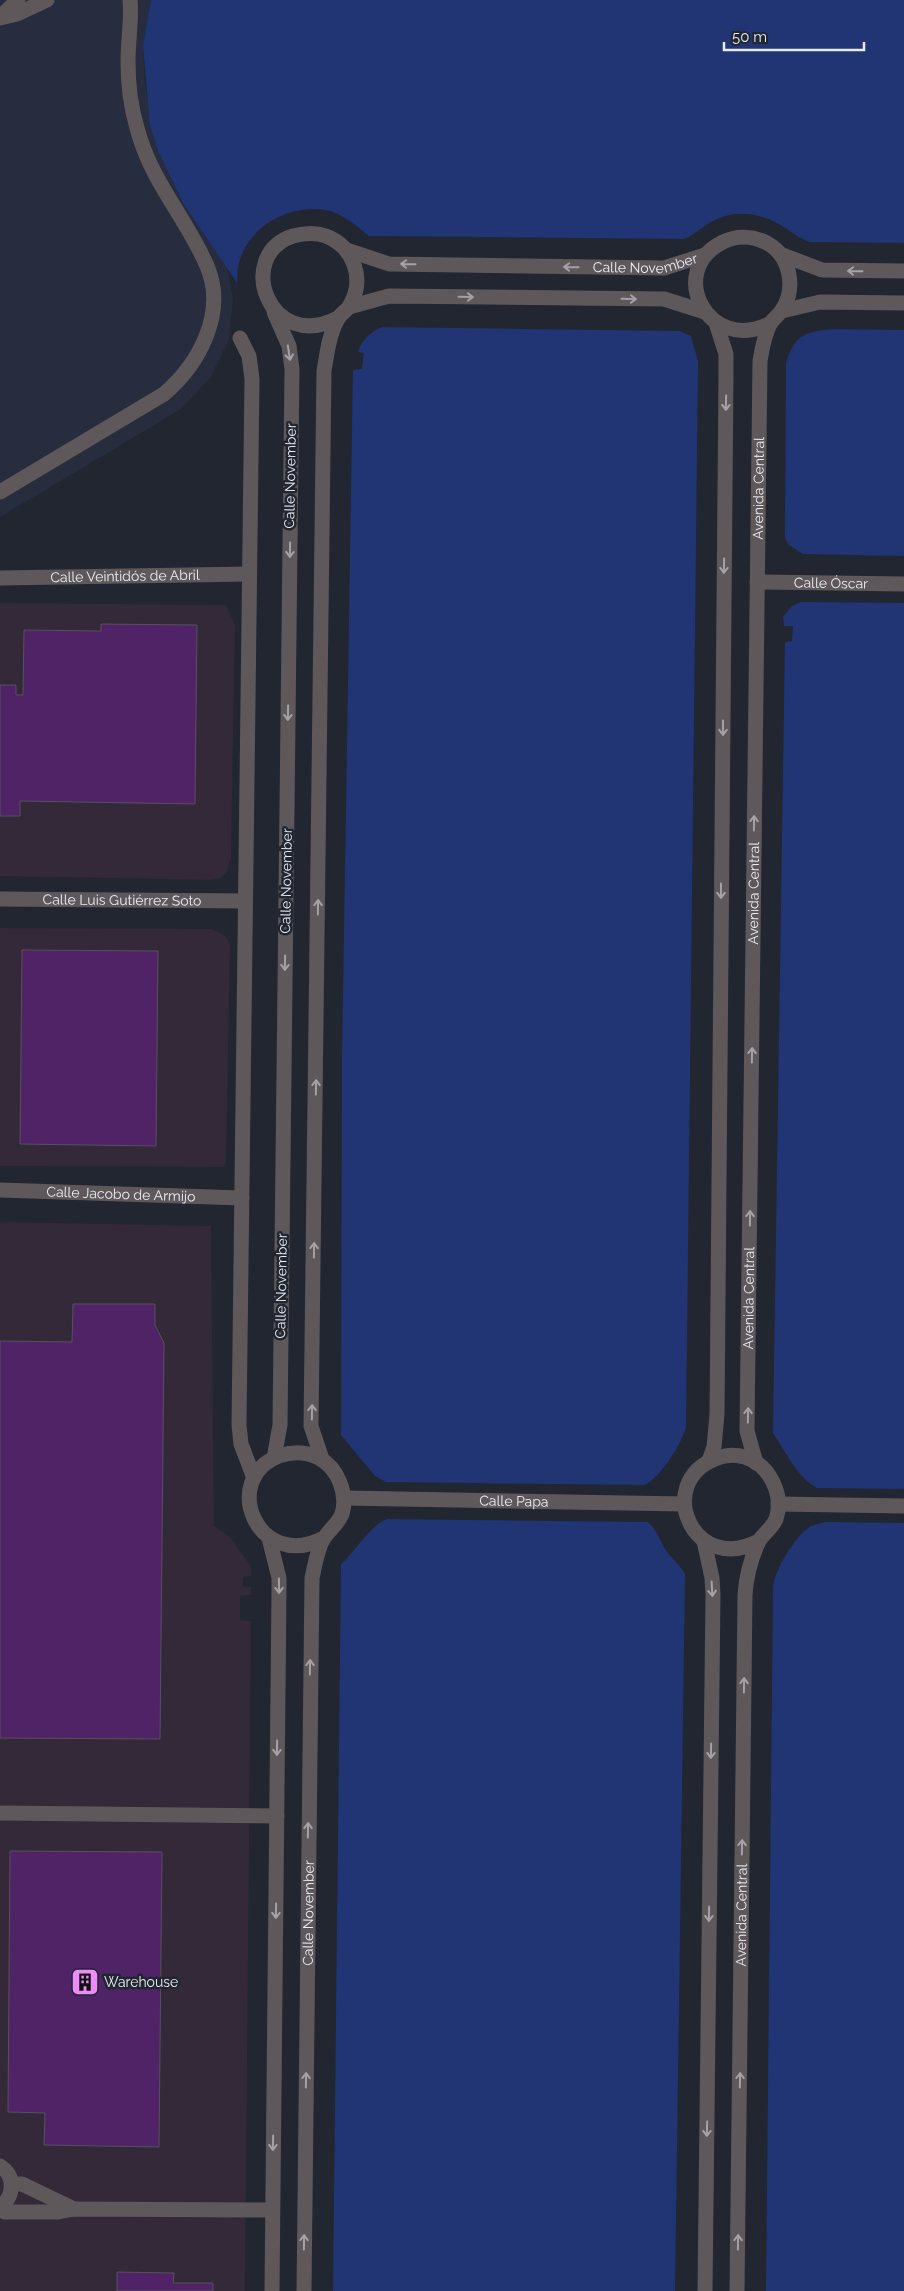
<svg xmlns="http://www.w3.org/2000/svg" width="904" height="2291" font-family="Raleway,sans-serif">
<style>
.built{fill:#272d3e}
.industrial{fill:#332938}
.green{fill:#213575}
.building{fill:#502367;stroke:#59515e}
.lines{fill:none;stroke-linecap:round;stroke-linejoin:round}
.minor{stroke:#5f585a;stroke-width:15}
.oneway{stroke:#a4a2a7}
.labels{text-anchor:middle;stroke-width:5;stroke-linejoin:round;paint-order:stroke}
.street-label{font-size:14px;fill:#e9ecf4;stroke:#212631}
.poi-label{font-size:14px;fill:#e9ecf4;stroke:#212631;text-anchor:start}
</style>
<rect width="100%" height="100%" fill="#212631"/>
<!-- built -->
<path class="built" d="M0,0h151l-8,46 2,40 14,67 24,50 44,65 6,31 -4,40 -19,39 -29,31 -181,108z"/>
<!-- industrial -->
<g class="industrial">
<path d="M0,603l226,2 9,20 -4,231 -4,15 -6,7 -9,2 -212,-4z"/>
<path d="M0,928l213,1 13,8 4,7 -4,217 -2,6 -224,-1z"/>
<path d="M0,1222l211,4 3,300 15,10 22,30v10l-8,1v9l8,1v8l-11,1v24l11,1 -6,670h-245z"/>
</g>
<!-- green -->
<g class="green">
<path d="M151,0h753v243l-94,-1c-13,-4 -21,-13 -33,-19 -19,-10 -40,-13 -60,-4 -12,5 -21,15 -33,20l-315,-3c-12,-10 -27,-23 -43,-26 -36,-6 -78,16 -87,53 -2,6 -1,14 -2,20l-54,-80 -24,-50 -9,-27 -7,-80z"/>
<path d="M382,327l297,4 12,5 7,25 -12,1066c-5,18 -24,48 -41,58l-259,-3 -11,-6 -34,-41 1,-376 11,-689 9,-1 2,-16 -6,-1c3,-12 13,-20 24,-25z"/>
<path d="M835,329l69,1v226l-101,-2 -14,-9 -4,-7 1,-175c8,-29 21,-32 49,-34z"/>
<path d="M801,602l103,1v886l-87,-1c-20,-11 -31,-36 -44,-55l12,-791 7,-1 1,-15h-9l-1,-9 9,-11z"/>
<path d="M387,1519l261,3c10,9 12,20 19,30 6,8 13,13 18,22l-10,717h-342l8,-727c15,-13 29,-39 46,-45z"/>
<path d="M826,1522l78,1v768h-138l7,-704c2,-18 22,-51 38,-61 4,-2 10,-3 15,-4z"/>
</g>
<!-- building -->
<g class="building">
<path d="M101,624l96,1 -2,179 -175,-3v15h-20v-131h16v10h7l1,-65 77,1z"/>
<path d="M22,950l136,1 -2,195 -136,-2z"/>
<path d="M73,1304h82v21l9,18 -4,396 -160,-1v-397l72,1z"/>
<path d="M10,1851l152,1 -3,295 -115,-2 1,-32 -37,-1z"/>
<path d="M117,2272l57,1 -1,10h40v8h-96z"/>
</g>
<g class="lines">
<!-- minor -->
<g class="minor">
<path d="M0,17l18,-17"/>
<path d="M0,18l17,-4 30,-14"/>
<path id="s1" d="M347,250l42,14 275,4 41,-13"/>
<path d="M780,254l42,16 82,1"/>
<path d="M349,307l40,-11 275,3 41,13"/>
<path d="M782,311l38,-9 84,1"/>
<path d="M274,312l15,34 3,23 -12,1056 -6,33"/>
<path d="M240,338l9,18 3,23 -13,1046 2,19 13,34"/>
<path d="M0,492l164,-98c35,-30 63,-81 43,-128 -21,-49 -56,-84 -70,-138 -6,-20 -9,-47 -9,-67 0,-21 4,-41 2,-61"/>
<path id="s2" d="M0,578l249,-4"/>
<path id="s3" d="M757,582l147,2"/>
<path id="s4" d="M0,899l245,2"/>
<path id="s5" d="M0,1190l242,8"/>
<path d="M322,1459l-11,-33 13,-1055c3,-17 5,-37 14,-52 2,-5 9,-8 12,-14 15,-26 4,-58 -24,-69 -11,-4 -21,-3 -33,0 -59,19 -24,118 45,82"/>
<path d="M709,1461l5,-14 3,-33 9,-1039v-21l-10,-31"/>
<path id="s6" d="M756,1463l-9,-32 13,-1070c2,-12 4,-25 10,-37 3,-5 9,-9 12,-14 14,-21 9,-54 -15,-67 -14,-7 -30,-8 -44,-1 -58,28 -15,114 48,81"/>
<path id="s7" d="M344,1498l340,6"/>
<path d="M778,1504l126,2"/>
<path d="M269,1538l10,40v12l-7,701"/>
<path d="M704,1541l8,37 1,16 -8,697"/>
<path d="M0,1813l277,3"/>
<path d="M0,2166c16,10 14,31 0,41"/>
<path d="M12,2184h10l52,25"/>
<path d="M0,2210l5,2h53l16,-3 198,1"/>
<path id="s8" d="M304,2291l8,-713c3,-13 5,-29 12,-40 6,-9 14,-14 18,-24 6,-20 -4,-46 -23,-56 -13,-6 -26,-7 -40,-2 -60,23 -21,117 45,82"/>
<path id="s9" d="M737,2291l8,-696c1,-18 6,-36 13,-52 4,-9 14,-14 18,-24 8,-24 -6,-54 -31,-62 -10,-3 -21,-2 -30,2 -61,24 -22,117 44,82"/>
</g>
</g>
<!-- one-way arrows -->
<defs><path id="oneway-shaft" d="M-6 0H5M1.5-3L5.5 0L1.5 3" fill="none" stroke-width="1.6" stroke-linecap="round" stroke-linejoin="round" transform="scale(1.25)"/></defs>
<g class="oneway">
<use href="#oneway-shaft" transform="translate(408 264) rotate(-179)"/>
<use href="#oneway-shaft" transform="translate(571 267) rotate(-179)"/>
<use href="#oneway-shaft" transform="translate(855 271) rotate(-179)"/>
<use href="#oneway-shaft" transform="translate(466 297) rotate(1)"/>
<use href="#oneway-shaft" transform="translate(629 299) rotate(1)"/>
<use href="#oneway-shaft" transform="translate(289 353) rotate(81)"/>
<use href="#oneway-shaft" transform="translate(726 403) rotate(91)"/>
<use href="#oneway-shaft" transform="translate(290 550) rotate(91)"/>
<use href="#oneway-shaft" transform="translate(724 566) rotate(91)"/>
<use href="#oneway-shaft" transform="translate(288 713) rotate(91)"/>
<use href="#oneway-shaft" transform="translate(723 728) rotate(90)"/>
<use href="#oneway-shaft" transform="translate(754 823) rotate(-89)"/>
<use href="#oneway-shaft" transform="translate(721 891) rotate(90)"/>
<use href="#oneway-shaft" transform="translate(318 907) rotate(-89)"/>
<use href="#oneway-shaft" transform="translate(285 963) rotate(91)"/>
<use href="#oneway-shaft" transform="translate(752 1055) rotate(-89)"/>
<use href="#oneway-shaft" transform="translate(316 1087) rotate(-89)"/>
<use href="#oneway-shaft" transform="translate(750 1218) rotate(-89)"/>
<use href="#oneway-shaft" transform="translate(314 1250) rotate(-89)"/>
<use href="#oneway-shaft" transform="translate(312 1412) rotate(-89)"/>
<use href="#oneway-shaft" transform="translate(748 1415) rotate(-89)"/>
<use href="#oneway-shaft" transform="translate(279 1586) rotate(89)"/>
<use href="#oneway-shaft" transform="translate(712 1589) rotate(87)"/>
<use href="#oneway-shaft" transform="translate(310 1667) rotate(-89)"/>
<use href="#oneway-shaft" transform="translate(744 1685) rotate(-89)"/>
<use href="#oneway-shaft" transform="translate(277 1748) rotate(91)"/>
<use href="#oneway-shaft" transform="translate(711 1751) rotate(91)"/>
<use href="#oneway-shaft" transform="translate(308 1830) rotate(-89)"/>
<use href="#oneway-shaft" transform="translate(742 1847) rotate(-89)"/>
<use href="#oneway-shaft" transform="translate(276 1911) rotate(91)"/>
<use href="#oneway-shaft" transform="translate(709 1914) rotate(91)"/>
<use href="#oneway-shaft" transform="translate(306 2080) rotate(-89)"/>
<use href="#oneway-shaft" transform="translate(740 2080) rotate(-89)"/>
<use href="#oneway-shaft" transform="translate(707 2129) rotate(91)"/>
<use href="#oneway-shaft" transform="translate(273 2143) rotate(91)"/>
<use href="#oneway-shaft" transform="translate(304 2242) rotate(-89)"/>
<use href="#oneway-shaft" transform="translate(738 2242) rotate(-89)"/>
</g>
<!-- icons -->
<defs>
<g id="building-square" transform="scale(1.4375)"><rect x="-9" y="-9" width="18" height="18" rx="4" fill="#ed8cf9" stroke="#212631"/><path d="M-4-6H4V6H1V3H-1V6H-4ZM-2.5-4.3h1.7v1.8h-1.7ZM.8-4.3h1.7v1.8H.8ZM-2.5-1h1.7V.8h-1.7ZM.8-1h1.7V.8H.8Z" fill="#111"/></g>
</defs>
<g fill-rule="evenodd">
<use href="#building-square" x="85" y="1982"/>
</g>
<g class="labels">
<!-- street labels -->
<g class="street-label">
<text dy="5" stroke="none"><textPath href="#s1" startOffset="301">Calle November</textPath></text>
<text transform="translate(290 476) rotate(-89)" y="5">Calle November</text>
<text dy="5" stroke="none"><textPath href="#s6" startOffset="976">Avenida Central</textPath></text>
<text dy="5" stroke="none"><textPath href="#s2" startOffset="125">Calle Veintidós de Abril</textPath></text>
<text dy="5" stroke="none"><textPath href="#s3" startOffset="74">Calle Óscar</textPath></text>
<text transform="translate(286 881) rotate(-89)" y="5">Calle November</text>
<text dy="5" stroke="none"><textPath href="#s6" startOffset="571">Avenida Central</textPath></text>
<text dy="5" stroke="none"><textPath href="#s4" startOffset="122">Calle Luis Gutiérrez Soto</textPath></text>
<text dy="5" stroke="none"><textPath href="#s5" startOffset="121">Calle Jacobo de Armijo</textPath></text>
<text transform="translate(281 1286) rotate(-89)" y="5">Calle November</text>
<text dy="5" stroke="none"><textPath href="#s6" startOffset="166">Avenida Central</textPath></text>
<text dy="5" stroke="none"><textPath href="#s7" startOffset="170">Calle Papa</textPath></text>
<text dy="5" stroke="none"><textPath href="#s8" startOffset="378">Calle November</textPath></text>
<text dy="5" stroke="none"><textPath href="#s9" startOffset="376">Avenida Central</textPath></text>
</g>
<!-- poi labels -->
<g class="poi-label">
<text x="104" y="1987">Warehouse</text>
</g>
</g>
<!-- scale -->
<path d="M724 42v8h140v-8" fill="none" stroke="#e9ecf4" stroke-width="2.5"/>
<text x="732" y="42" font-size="15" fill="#e9ecf4" stroke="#212631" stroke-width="4" paint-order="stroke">50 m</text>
</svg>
